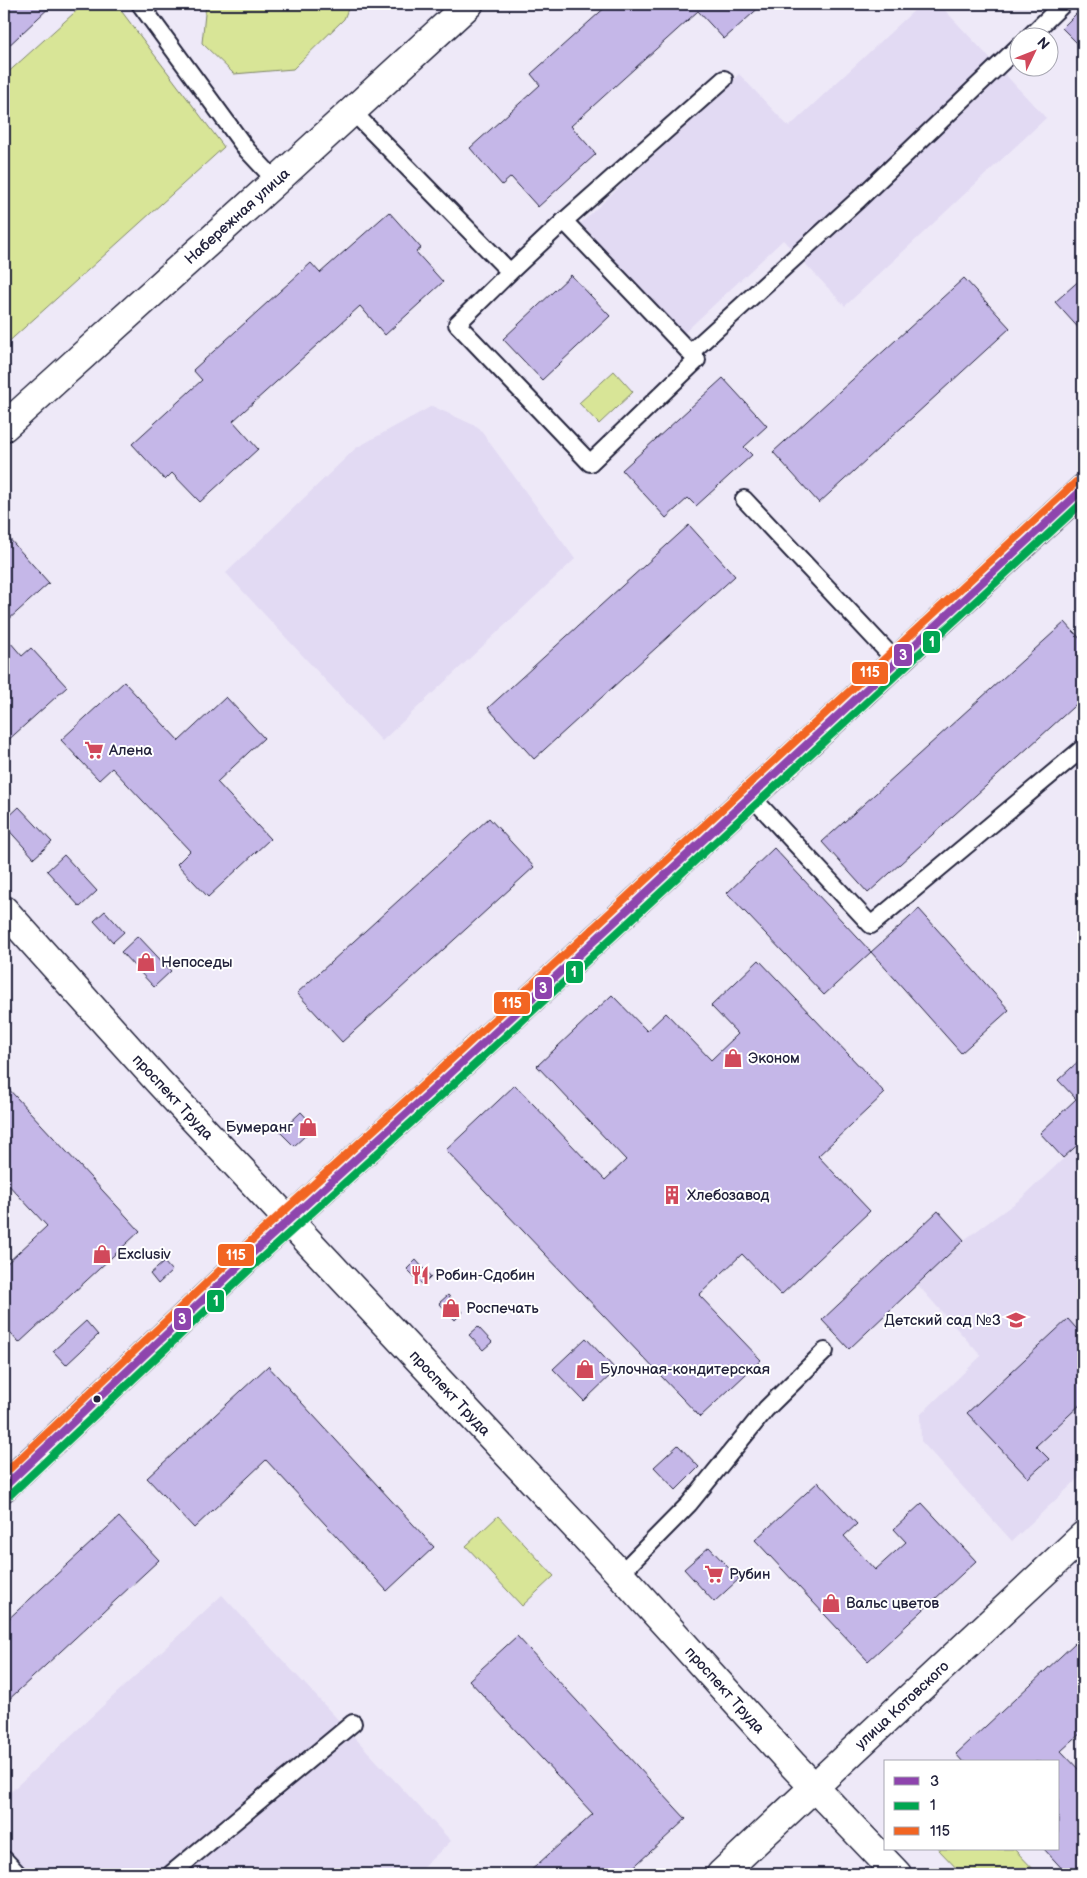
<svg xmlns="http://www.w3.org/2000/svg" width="1087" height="1878" font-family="'Balsamiq Sans',sans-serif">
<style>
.built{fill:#e2daf3}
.green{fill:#d8e597;stroke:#7d8469}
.building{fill:#c5b7e8;stroke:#22223b}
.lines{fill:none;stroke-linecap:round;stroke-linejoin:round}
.service-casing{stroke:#22223b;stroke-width:20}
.tertiary-casing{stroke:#22223b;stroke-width:31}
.service{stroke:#fff;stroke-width:16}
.tertiary{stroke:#fff;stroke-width:28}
.bus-1-casing{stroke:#fff;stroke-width:11}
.bus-2-casing{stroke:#fff;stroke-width:11}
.bus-3-casing{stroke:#fff;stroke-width:11}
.bus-1{stroke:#8e44ad;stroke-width:8}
.bus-2{stroke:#00a651;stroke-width:8}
.bus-3{stroke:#f26522;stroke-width:8}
.bus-dot{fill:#22223b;stroke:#fff;stroke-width:2}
.labels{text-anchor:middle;stroke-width:4;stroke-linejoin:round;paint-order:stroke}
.street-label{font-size:15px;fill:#22223b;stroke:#fff}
.poi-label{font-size:15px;fill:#22223b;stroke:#fff;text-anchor:start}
.line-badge{stroke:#fff;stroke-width:2}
.badge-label{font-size:14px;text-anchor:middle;font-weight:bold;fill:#fff}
</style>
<rect width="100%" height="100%" fill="#eee9f8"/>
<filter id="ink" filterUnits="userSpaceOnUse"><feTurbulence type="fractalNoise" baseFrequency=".02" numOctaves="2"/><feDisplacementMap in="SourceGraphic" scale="10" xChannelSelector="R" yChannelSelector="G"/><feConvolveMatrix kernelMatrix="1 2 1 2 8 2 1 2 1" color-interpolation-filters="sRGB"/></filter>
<g filter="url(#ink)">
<!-- built -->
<g class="built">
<path d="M921,4h18l107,114 -201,188 -62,-66 -100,94 -103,-110 159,-150 50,53z"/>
<path d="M432,406l46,21 97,132 -193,182 -156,-168 130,-125z"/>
<path d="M1083,1140v334l-71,67 -91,-100 -1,-26 61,-59 -64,-72 47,-44 58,-42z"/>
<path d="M222,1595l229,246 -35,33h-412v-76z"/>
</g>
<!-- green -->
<g class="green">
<path d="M84,4h32l108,143 -220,199v-270z"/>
<path d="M206,4h144l-6,15 -51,50 -59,5 -32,-31z"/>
<path d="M614,371l19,21 -34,32 -20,-21z"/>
<path d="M498,1516l56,60 -32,30 -56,-60z"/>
<path d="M938,1849h76l24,25h-76z"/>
</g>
<!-- building -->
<g class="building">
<path d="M4,4h49l-49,46z"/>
<path d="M609,4h154l-39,35 -26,-28 -127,115 25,28 -58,53 -27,-30 -9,8 -32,-37 70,-63 -9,-11z"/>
<path d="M1083,7v42l-21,-21z"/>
<path d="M389,212l32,36 -5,4 27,30 -58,53 -25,-29 -127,115 25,28 -58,53 -28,-29 -7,7 -33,-36 70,-64 -9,-10 118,-107 9,10z"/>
<path d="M571,275l39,41 -68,64 -39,-41z"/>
<path d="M1083,277v56l-28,-31z"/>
<path d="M964,278l46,50 -191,175 -46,-51z"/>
<path d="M723,378l44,48 -23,21 8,8 -56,51 -8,-8 -22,20 -44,-48z"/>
<path d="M689,525l46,51 -201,183 -46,-51z"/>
<path d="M7,536l42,47 -42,38 -3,-3v-79z"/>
<path d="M1065,622l18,20v56l-215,195 -46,-51z"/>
<path d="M4,635l18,21 9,-8 36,39 -62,56 -1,-2z"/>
<path d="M124,682l55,59 47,-44 38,41 -47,44 53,57 -62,58 -31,-33 13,-13 -78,-83 -13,12 -38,-40z"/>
<path d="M19,807l33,35 -18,16 -30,-33v-4z"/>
<path d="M489,818l45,49 -192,175 -45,-49z"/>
<path d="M774,848l97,104 -47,43 -97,-102z"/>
<path d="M64,855l33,36 -17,16 -33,-36z"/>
<path d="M919,909l90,101 -48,43 -90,-101z"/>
<path d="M105,911l19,21 -11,10 -19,-21z"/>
<path d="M138,936l33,35 -17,16 -33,-35z"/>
<path d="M759,960l126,133 -67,63 52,55 -89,84 -39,-41 -43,41 62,65 -61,57 -254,-267 69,-65 90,95 21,-20 -89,-94 75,-71 35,36 19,-18 45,47 27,-26 -27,-28z"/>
<path d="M1083,1057v83l-20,18 -23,-25 36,-34 -18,-19z"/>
<path d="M4,1084l136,147 -121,112 -15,-17v-60l43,-40 -43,-46z"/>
<path d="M301,1112l14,15 -21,19 -14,-14z"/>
<path d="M938,1211l26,29 -115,109 -27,-29z"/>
<path d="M416,1260l15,17 -8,8 -16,-16z"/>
<path d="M164,1262l8,9 -14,13 -8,-10z"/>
<path d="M448,1295l15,17 -8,8 -16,-17z"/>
<path d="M1068,1319l15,17v66l-47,44 13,13 -21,19 -61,-65z"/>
<path d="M86,1321l12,14 -32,30 -13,-14z"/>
<path d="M478,1327l14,15 -9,8 -14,-15z"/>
<path d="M586,1338l30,32 -32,31 -31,-32z"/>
<path d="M268,1366l166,181 -47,44 -121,-131 -72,68 -47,-50z"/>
<path d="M678,1445l21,22 -23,23 -22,-23z"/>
<path d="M818,1482l39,42 -13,12 31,34 31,-28 -12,-13 28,-26 54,58 -108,100 -113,-121z"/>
<path d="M119,1517l40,43 -155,144v-81z"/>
<path d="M709,1547l30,32 -25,23 -30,-33z"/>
<path d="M517,1636l169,183 -60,55h-99l66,-60 -124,-134z"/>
<path d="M1075,1643l8,9v79l-22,20 22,23v95l-5,5h-11l-23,-25h14v-87h-95l-7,-8z"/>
</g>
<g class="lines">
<!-- service casing -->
<g class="service-casing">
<g id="service">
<path d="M140,4l107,146 29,31"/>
<path d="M1028,38l35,-34"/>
<path d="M352,111l158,161 -53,52 133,139 107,-103 -133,-139 -54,51"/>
<path d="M564,221l160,-142"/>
<path d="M690,353l169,-154 161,-154"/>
<path d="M744,499l152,162"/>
<path d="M751,796l120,129 212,-177"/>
<path d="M620,1574l69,-70 77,-95 59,-58"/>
<path d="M4,1859l14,15"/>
<path d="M171,1874l182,-151"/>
</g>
</g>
<!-- tertiary casing -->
<g class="tertiary-casing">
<g id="tertiary">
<path d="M4,427l272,-246 193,-177"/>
<path d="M4,910l154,171 462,493 172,190 105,110"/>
<path d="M4,1487l254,-239 180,-163 645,-596"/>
<path d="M721,1874l362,-338"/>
</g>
</g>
<!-- service -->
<use href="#service" class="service"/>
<!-- tertiary -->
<use href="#tertiary" class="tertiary"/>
<!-- bus-1 casing -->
<g class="bus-1-casing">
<path id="bus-1" d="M4,1487l254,-239 180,-163 645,-596"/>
</g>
<!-- bus-2 casing -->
<g class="bus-2-casing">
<path id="bus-2" d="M11,1494l254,-239 180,-163 638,-590"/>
</g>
<!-- bus-3 casing -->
<g class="bus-3-casing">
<path id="bus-3" d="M4,1474l247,-233 180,-163 645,-596"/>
</g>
<!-- bus-1 -->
<use href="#bus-1" class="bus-1"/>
<!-- bus-2 -->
<use href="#bus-2" class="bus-2"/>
<!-- bus-3 -->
<use href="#bus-3" class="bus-3"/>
</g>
</g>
<!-- icons -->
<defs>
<g id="supermarket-bare" transform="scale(1.5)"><path d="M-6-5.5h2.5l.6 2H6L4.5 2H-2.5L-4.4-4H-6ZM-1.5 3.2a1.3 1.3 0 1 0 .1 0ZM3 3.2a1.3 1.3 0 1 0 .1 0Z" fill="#d1495b" stroke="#fff" stroke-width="2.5" paint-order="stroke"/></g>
<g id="shop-bare" transform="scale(1.5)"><path d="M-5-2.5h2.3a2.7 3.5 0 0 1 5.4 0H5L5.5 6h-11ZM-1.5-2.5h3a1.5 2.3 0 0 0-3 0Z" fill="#d1495b" stroke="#fff" stroke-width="2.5" paint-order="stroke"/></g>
<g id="building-bare" transform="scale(1.5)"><path d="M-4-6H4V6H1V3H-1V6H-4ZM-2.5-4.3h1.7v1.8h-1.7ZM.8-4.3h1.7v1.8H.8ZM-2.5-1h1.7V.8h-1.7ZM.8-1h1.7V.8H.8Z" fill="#d1495b" stroke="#fff" stroke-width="2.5" paint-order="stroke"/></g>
<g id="restaurant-bare" transform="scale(1.5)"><path d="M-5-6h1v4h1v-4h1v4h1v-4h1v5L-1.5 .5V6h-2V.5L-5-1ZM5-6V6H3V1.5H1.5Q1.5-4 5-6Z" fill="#d1495b" stroke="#fff" stroke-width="2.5" paint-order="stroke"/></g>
<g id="school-bare" transform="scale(1.5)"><path d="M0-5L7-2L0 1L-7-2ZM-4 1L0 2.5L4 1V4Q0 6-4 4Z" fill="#d1495b" stroke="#fff" stroke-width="2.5" paint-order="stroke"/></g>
</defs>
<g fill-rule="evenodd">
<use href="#supermarket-bare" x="94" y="750"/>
<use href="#shop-bare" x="146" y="962"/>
<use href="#shop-bare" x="733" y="1058"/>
<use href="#shop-bare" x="308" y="1127"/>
<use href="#building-bare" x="672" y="1195"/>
<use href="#shop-bare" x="102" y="1254"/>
<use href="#restaurant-bare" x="420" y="1275"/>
<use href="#shop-bare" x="451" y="1308"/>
<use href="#school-bare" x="1016" y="1320"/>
<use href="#shop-bare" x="585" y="1369"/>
<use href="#supermarket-bare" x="714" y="1574"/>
<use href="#shop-bare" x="831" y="1603"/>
</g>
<!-- markers -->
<circle class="bus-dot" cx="97" cy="1399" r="4.5"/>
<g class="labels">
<!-- street labels -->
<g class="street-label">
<text transform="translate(237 216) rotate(-42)" y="5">Набережная улица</text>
<text transform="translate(173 1097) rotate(47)" y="5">проспект Труда</text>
<text transform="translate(450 1393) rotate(47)" y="5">проспект Труда</text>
<text transform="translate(725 1690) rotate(48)" y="5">проспект Труда</text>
<text transform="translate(902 1705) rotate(-43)" y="5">улица Котовского</text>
</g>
<!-- poi labels -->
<g class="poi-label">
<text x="109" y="755">Алена</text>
<text x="161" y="967">Непоседы</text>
<text x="748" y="1063">Эконом</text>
<text x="293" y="1132" text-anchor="end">Бумеранг</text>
<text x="687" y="1200">Хлебозавод</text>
<text x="117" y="1259">Exclusiv</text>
<text x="435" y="1280">Робин-Сдобин</text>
<text x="466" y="1313">Роспечать</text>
<text x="1001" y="1325" text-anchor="end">Детский сад №3</text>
<text x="600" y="1374">Булочная-кондитерская</text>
<text x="729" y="1579">Рубин</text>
<text x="846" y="1608">Вальс цветов</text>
</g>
</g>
<g class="line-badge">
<rect x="922" y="630" width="19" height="24" rx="5" fill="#00a651"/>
<rect x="893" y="643" width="20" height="24" rx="5" fill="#8e44ad"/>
<rect x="851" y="661" width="38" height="24" rx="5" fill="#f26522"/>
<rect x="565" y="960" width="19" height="24" rx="5" fill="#00a651"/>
<rect x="534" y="976" width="19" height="24" rx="5" fill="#8e44ad"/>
<rect x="493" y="991" width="38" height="24" rx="5" fill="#f26522"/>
<rect x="217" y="1243" width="38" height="24" rx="5" fill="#f26522"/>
<rect x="206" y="1289" width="19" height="24" rx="5" fill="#00a651"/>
<rect x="173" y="1307" width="19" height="24" rx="5" fill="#8e44ad"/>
</g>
<g class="badge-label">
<text x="932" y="647">1</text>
<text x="903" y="660">3</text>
<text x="870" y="677">115</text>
<text x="574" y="977">1</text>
<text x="543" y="993">3</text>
<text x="512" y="1008">115</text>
<text x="236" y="1260">115</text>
<text x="216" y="1306">1</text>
<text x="182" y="1324">3</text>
</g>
<!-- margin -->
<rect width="1087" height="1878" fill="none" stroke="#fff" stroke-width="20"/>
<rect x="10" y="10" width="1067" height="1858" fill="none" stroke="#22223b" stroke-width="2" filter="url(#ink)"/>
<!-- legend -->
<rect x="884" y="1760" width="175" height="90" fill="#ffffff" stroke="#a7a7b1"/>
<rect x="894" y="1777" width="25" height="8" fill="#8e44ad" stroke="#a7a7b1"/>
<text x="930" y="1786" font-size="15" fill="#22223b">3</text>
<rect x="894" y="1802" width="25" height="8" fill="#00a651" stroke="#a7a7b1"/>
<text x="930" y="1810" font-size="15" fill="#22223b">1</text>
<rect x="894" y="1827" width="25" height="8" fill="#f26522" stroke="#a7a7b1"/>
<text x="930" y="1836" font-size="15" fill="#22223b">115</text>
<!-- north arrow -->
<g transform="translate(1034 52) rotate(47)"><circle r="24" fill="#ffffff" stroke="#a7a7b1"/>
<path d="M0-4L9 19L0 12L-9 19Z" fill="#d1495b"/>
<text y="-8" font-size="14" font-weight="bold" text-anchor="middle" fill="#22223b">N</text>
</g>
</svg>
